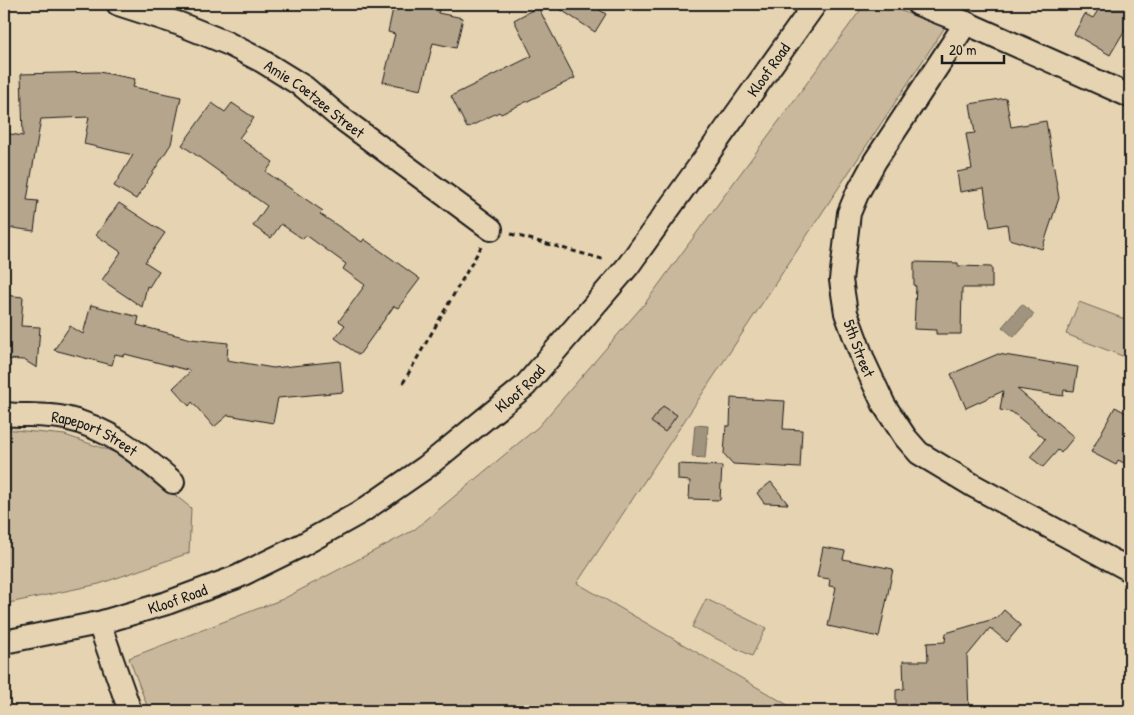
<svg xmlns="http://www.w3.org/2000/svg" width="1134" height="715" font-family="'Patrick Hand',sans-serif">
<style>
.green{fill:#c9b89c;stroke:#726a5c}
.water{fill:#a0947e;stroke:#6b6457}
.building{fill:#b5a58c;stroke:#1c1c1c}
.lines{fill:none;stroke-linecap:round;stroke-linejoin:round}
.minor-casing{stroke:#1c1c1c;stroke-width:26}
.path{stroke:#1c1c1c;stroke-width:3;stroke-dasharray:5 4;stroke-linecap:butt}
.minor{stroke:#e6d3b1;stroke-width:22}
.labels{text-anchor:middle;stroke-width:4;stroke-linejoin:round;paint-order:stroke}
.street-label{font-size:16px;fill:#1c1c1c;stroke:#e6d3b1}
</style>
<rect width="100%" height="100%" fill="#e6d3b1"/>
<filter id="ink" filterUnits="userSpaceOnUse"><feTurbulence type="fractalNoise" baseFrequency=".02" numOctaves="2"/><feDisplacementMap in="SourceGraphic" scale="10" xChannelSelector="R" yChannelSelector="G"/><feConvolveMatrix kernelMatrix="1 2 1 2 8 2 1 2 1" color-interpolation-filters="sRGB"/></filter>
<g filter="url(#ink)">
<!-- green -->
<g class="green">
<path d="M865,4h17l63,23 -368,556 221,128h-649l-20,-53 154,-59 131,-69 124,-103 108,-125z"/>
<path d="M1079,302l51,19v38l-64,-25z"/>
<path d="M4,429l61,6 63,22 63,51 -2,45 -90,31 -95,20z"/>
<path d="M706,599l60,29 -14,28 -60,-29z"/>
</g>
<!-- water -->
<g class="water">
<path d="M1022,304l12,10 -20,23 -12,-10z"/>
<path d="M695,425l13,1 -3,32 -13,-1z"/>
</g>
<!-- building -->
<g class="building">
<path d="M394,4h31l15,3 -2,6 25,5 -7,30 -23,-5 -12,47 -38,-8 12,-48 -7,-2z"/>
<path d="M552,4h38l16,10 -11,18z"/>
<path d="M1102,4h28v17l-20,34 -36,-21 11,-20 8,4z"/>
<path d="M538,7l37,71 -74,36 -2,-2 -32,16 -16,-32 81,-40 -18,-36z"/>
<path d="M99,72l36,7 -2,8 48,10 -10,47 -35,55 -22,-13 19,-31 -49,-11 5,-27 -48,2 -14,81 11,1 -4,30 -21,-3 -9,4v-99l19,3 -2,-62z"/>
<path d="M1006,98l5,29 35,-6 13,77 -17,51 -33,-10 -2,-15 -17,3 -6,-39 -24,4 -3,-20 15,-3 -6,-35 9,-1 -5,-29z"/>
<path d="M212,103l13,9 7,-9 22,15 -15,20 34,24 -7,10 57,39 -3,3 42,28 2,-3 56,40 -22,29 -4,-2 -35,49 -24,-17 10,-13 -6,-4 26,-36 -22,-16 3,-5 -40,-29 -3,4 -22,-15 -10,14 -18,-12 14,-20 -85,-61z"/>
<path d="M119,203l46,30 -20,29 14,9 -10,16 -2,-1 -5,21 -40,-27 19,-28 -25,-17z"/>
<path d="M914,262l44,1v3l34,1v21h-30l-1,46h-25v-4l-22,-1 2,-43h-2z"/>
<path d="M4,295l19,2 -2,29 19,1 -3,41 -13,-8 -20,-1z"/>
<path d="M91,305l48,12 -2,8 54,14 37,4 -1,17 46,8 67,-7 3,31 -65,6 -5,25 -45,-8 -14,12 -22,-25 -3,4 -16,-18 18,-17 -66,-17 -1,2 -9,-2 -3,11 -58,-15 16,-24 13,8z"/>
<path d="M998,354l80,13 -4,24 -10,-1 -1,6 -46,-7 57,48 -13,16 -3,-3 -15,17 -13,-10 15,-18 -33,-27 -12,-2 3,-19 -37,17 -15,-34z"/>
<path d="M731,398l54,3 -2,28 19,1 -2,38 -67,-4 -9,-10 2,-28h4z"/>
<path d="M663,406l14,9 -12,17 -14,-10z"/>
<path d="M1115,407l15,8v51l-12,-6 -2,5 -25,-13z"/>
<path d="M678,464l44,2 -2,34 -31,-1 1,-18 -12,-1z"/>
<path d="M771,482l17,22 -24,-1 -7,-10z"/>
<path d="M823,547l22,4 -2,8 50,10 -14,68 -51,-11 8,-39 -7,-1 1,-7 -13,-2z"/>
<path d="M1004,610l17,15 -14,17 -17,-14 -23,28 2,55h-73v-21l8,-1 -1,-28h25l-1,-18 18,-1 1,-9 51,-15z"/>
</g>
<g class="lines">
<!-- minor casing -->
<g class="minor-casing">
<g id="minor">
<path id="s1" d="M118,4l62,20 47,19 35,18 42,26 33,28 154,114"/>
<path d="M918,4l48,19 164,73"/>
<path id="s2" d="M966,23l-91,138 -18,33 -8,19 -8,67 5,33 18,49 20,43 21,32 14,16 55,33 156,84"/>
<path id="s3" d="M4,414c20,2 42,0 61,4 43,9 76,37 108,64"/>
<path d="M99,623l31,88"/>
<path id="s4" d="M4,642l95,-19 68,-20 70,-26 65,-32 59,-33 65,-45 99,-81 103,-120 187,-262"/>
</g>
</g>
<!-- path -->
<g class="path">
<path d="M511,234l95,26"/>
<path d="M403,383l78,-136"/>
</g>
<!-- minor -->
<use href="#minor" class="minor"/>
</g>
</g>
<g class="labels">
<!-- street labels -->
<g class="street-label">
<text dy="6" stroke="none"><textPath href="#s4" startOffset="989">Kloof Road</textPath></text>
<text dy="6" stroke="none"><textPath href="#s1" startOffset="220">Amie Coetzee Street</textPath></text>
<text dy="6" stroke="none"><textPath href="#s2" startOffset="362">5th Street</textPath></text>
<text dy="6" stroke="none"><textPath href="#s4" startOffset="584">Kloof Road</textPath></text>
<text dy="6" stroke="none"><textPath href="#s3" startOffset="94">Rapeport Street</textPath></text>
<text dy="6" stroke="none"><textPath href="#s4" startOffset="179">Kloof Road</textPath></text>
</g>
</g>
<!-- margin -->
<rect width="1134" height="715" fill="none" stroke="#e6d3b1" stroke-width="20"/>
<rect x="10" y="10" width="1114" height="695" fill="none" stroke="#1c1c1c" stroke-width="2" filter="url(#ink)"/>
<!-- scale -->
<path d="M942 55v8h62v-8" fill="none" stroke="#1c1c1c" stroke-width="2.5"/>
<text x="949" y="55" font-size="15" fill="#1c1c1c" stroke="#e6d3b1" stroke-width="4" paint-order="stroke">20 m</text>
</svg>
